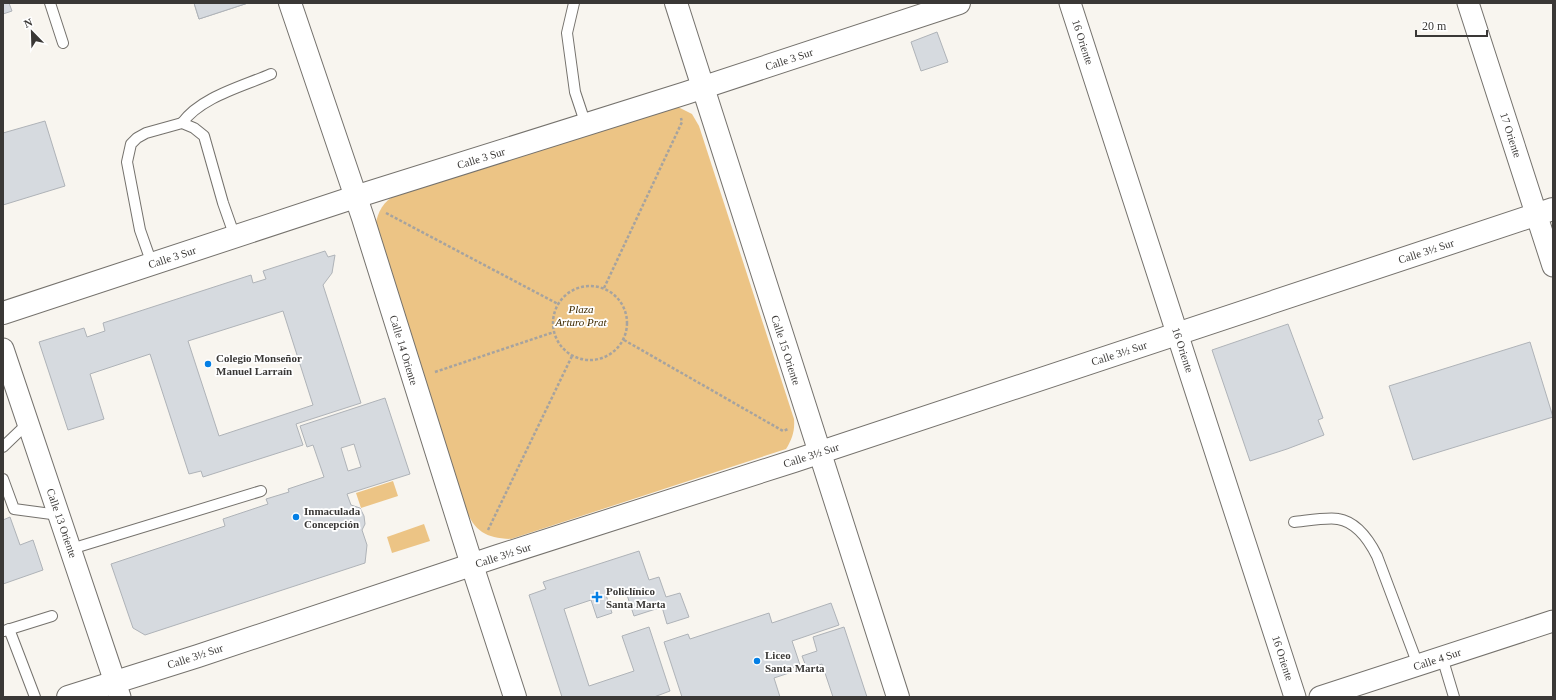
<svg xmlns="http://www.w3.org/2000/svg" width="1556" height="700" font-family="Georgia,serif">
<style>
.green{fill:#ecc485}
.building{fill:#d6dadf;stroke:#afb3b8;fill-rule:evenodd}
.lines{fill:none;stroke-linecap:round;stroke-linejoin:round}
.lane-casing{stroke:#75726d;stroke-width:12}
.street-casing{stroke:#75726d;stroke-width:23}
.secondary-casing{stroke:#75726d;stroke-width:24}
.path{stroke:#a6a39f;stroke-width:2.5;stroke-dasharray:3 2;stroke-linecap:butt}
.lane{stroke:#fff;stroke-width:10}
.street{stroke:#fff;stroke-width:21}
.secondary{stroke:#fff;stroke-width:22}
.poi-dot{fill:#047fe5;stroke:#fff;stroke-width:1.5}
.labels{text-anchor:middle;stroke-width:3.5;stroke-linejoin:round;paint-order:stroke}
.street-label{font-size:11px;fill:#3a3836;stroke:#fff}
.park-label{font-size:11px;font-style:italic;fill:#402b00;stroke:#fff}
.poi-label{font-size:11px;font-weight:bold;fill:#3a3836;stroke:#fff;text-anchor:start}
</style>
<rect width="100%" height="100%" fill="#f8f5ef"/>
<!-- green -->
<g class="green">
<path d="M678,107l14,7 7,12 95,293c1,12 -2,20 -8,30l-275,90c-25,-1 -36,-7 -46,-31l-90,-282c3,-14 8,-25 21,-31z"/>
<path d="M393,481l5,15 -37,12 -5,-15z"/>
<path d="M424,524l6,17 -38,12 -5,-16z"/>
</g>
<!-- building -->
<g class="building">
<path d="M3,3h6l3,8 -9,3z"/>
<path d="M194,3h54l-49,16z"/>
<path d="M194,3h54l-49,16z"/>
<path d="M937,32l11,30 -27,9 -10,-29z"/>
<path d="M45,121l20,65 -62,19v-72z"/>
<path d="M325,251l3,6 7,-2 -3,18 -9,12 38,118 -65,21 7,21 -100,32 -2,-6 -12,3 -39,-120 -60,20 14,45 -36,11 -29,-88 45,-14 3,9 18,-6 -2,-8 148,-48 2,8 13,-4 -3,-8zM283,311l30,94 -94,31 -31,-95z"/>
<path d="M1288,324l35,94 -5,2 6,15 -37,14 -37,12 -38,-111z"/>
<path d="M1530,342l23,75 -140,43 -24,-74z"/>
<path d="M385,398l25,76 -63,20 4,11 9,3 4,8 1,8 -3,6 5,15 -2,18 -220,72 -12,-7 -22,-64 114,-38 -2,-7 45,-15 -2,-5 23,-7 -1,-3 36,-12 -11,-32 -6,2 -7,-21zM354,444l7,23 -13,4 -7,-23z"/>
<path d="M10,517l10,28 13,-5 10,30 -40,14v-64z"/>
<path d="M639,551l10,29 10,-3 7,20 14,-4 9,24 -22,7 -5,-17 -28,9 -9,-27 -19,6 6,18 -15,5 -6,-18 -27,9 25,77 45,-15 -12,-35 27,-9 21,64 -16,6h-92l-33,-102 17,-6 -3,-7z"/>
<path d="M831,603l8,22 -47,16 8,24 -12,4 1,4 -15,5 6,19h-98l-18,-55 24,-8 2,5 79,-26 3,10z"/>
<path d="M844,627l23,70h-34l-11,-33 -15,5 -5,-13 15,-5 -4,-14z"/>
</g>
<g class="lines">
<!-- lane casing -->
<g class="lane-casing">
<g id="lane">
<path d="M50,3l13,40"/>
<path d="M574,3l-7,30 8,59 11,33"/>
<path d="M182,123c19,-26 59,-36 89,-49"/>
<path d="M152,264l-12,-34 -13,-68 4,-18 6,-6 9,-5 36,-10 12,5 10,8 19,67 12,34"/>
<path d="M3,447l25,-24"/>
<path d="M3,479l11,30 45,6"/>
<path d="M1294,522c11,-1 34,-5 44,-3 19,3 31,21 39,37l41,109"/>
<path d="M71,549l190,-58"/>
<path d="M9,629l26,68"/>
<path d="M4,631l48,-15"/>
<path d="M1442,657l12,40"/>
</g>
</g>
<!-- street casing -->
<g class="street-casing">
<g id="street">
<path d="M1070,3l225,694"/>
<path d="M1468,3l85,263"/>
<path d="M3,349l117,348"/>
<path d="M1320,697l233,-76"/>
</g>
</g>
<!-- secondary casing -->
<g class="secondary-casing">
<g id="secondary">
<path d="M290,3l73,215 109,347 43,132"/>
<path d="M676,3l222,694"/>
<path d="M3,313l352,-116 331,-104 273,-90"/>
<path d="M68,697l130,-41 300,-100 296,-95 759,-252"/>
</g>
</g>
<!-- path -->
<g class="path">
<path d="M386,213l172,91"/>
<circle cx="590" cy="323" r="37"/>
<path d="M604,288l78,-166 -1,-4"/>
<path d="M624,340l159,91 5,-2"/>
<path d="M435,372l119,-40"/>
<path d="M488,530l84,-174"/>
</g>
<!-- lane -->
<use href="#lane" class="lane"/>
<!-- street -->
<use href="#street" class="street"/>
<!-- secondary -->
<use href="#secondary" class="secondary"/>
</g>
<!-- markers -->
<g class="poi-dot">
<circle cx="208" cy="364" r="4"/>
<circle cx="296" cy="517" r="4"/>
<path d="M595 591h4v4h4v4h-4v4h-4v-4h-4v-4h4z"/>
<circle cx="757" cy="661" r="4"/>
</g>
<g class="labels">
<!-- street labels -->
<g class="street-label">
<text transform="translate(1083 42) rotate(72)" y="4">16 Oriente</text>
<text transform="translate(789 59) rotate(-18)" y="4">Calle 3 Sur</text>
<text transform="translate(1511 135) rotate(72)" y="4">17 Oriente</text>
<text transform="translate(481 158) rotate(-17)" y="4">Calle 3 Sur</text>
<text transform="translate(1426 251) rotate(-18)" y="4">Calle 3½ Sur</text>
<text transform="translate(172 257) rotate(-18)" y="4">Calle 3 Sur</text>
<text transform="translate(404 350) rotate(73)" y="4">Calle 14 Oriente</text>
<text transform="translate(786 350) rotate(72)" y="4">Calle 15 Oriente</text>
<text transform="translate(1183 350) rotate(72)" y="4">16 Oriente</text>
<text transform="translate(1119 353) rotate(-18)" y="4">Calle 3½ Sur</text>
<text transform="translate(811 455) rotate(-18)" y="4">Calle 3½ Sur</text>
<text transform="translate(62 523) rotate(71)" y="4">Calle 13 Oriente</text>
<text transform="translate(503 555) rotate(-18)" y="4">Calle 3½ Sur</text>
<text transform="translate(195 656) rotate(-18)" y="4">Calle 3½ Sur</text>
<text transform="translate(1283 658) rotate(72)" y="4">16 Oriente</text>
<text transform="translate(1437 659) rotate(-18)" y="4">Calle 4 Sur</text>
</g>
<!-- park labels -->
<g class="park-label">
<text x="581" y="313">Plaza<tspan x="581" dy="13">Arturo Prat</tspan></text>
</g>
<!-- poi labels -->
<g class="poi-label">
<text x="216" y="362">Colegio Monseñor<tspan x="216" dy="13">Manuel Larraín</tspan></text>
<text x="304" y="515">Inmaculada<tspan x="304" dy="13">Concepción</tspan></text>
<text x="606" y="595">Policlínico<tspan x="606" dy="13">Santa Marta</tspan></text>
<text x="765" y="659">Liceo<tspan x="765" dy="13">Santa Marta</tspan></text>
</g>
</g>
<!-- border -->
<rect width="1556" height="700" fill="none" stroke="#3a3836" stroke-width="8"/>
<!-- north arrow -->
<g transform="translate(32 32) rotate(337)" stroke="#ffffff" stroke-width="3" paint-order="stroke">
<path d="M0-3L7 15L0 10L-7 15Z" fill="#3a3836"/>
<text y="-6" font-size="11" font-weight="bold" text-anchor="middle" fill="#3a3836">N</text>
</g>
<!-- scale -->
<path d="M1416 30v6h71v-6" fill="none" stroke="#3a3836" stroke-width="2"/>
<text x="1422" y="30" font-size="12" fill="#3a3836" stroke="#ffffff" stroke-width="3" paint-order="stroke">20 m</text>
</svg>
